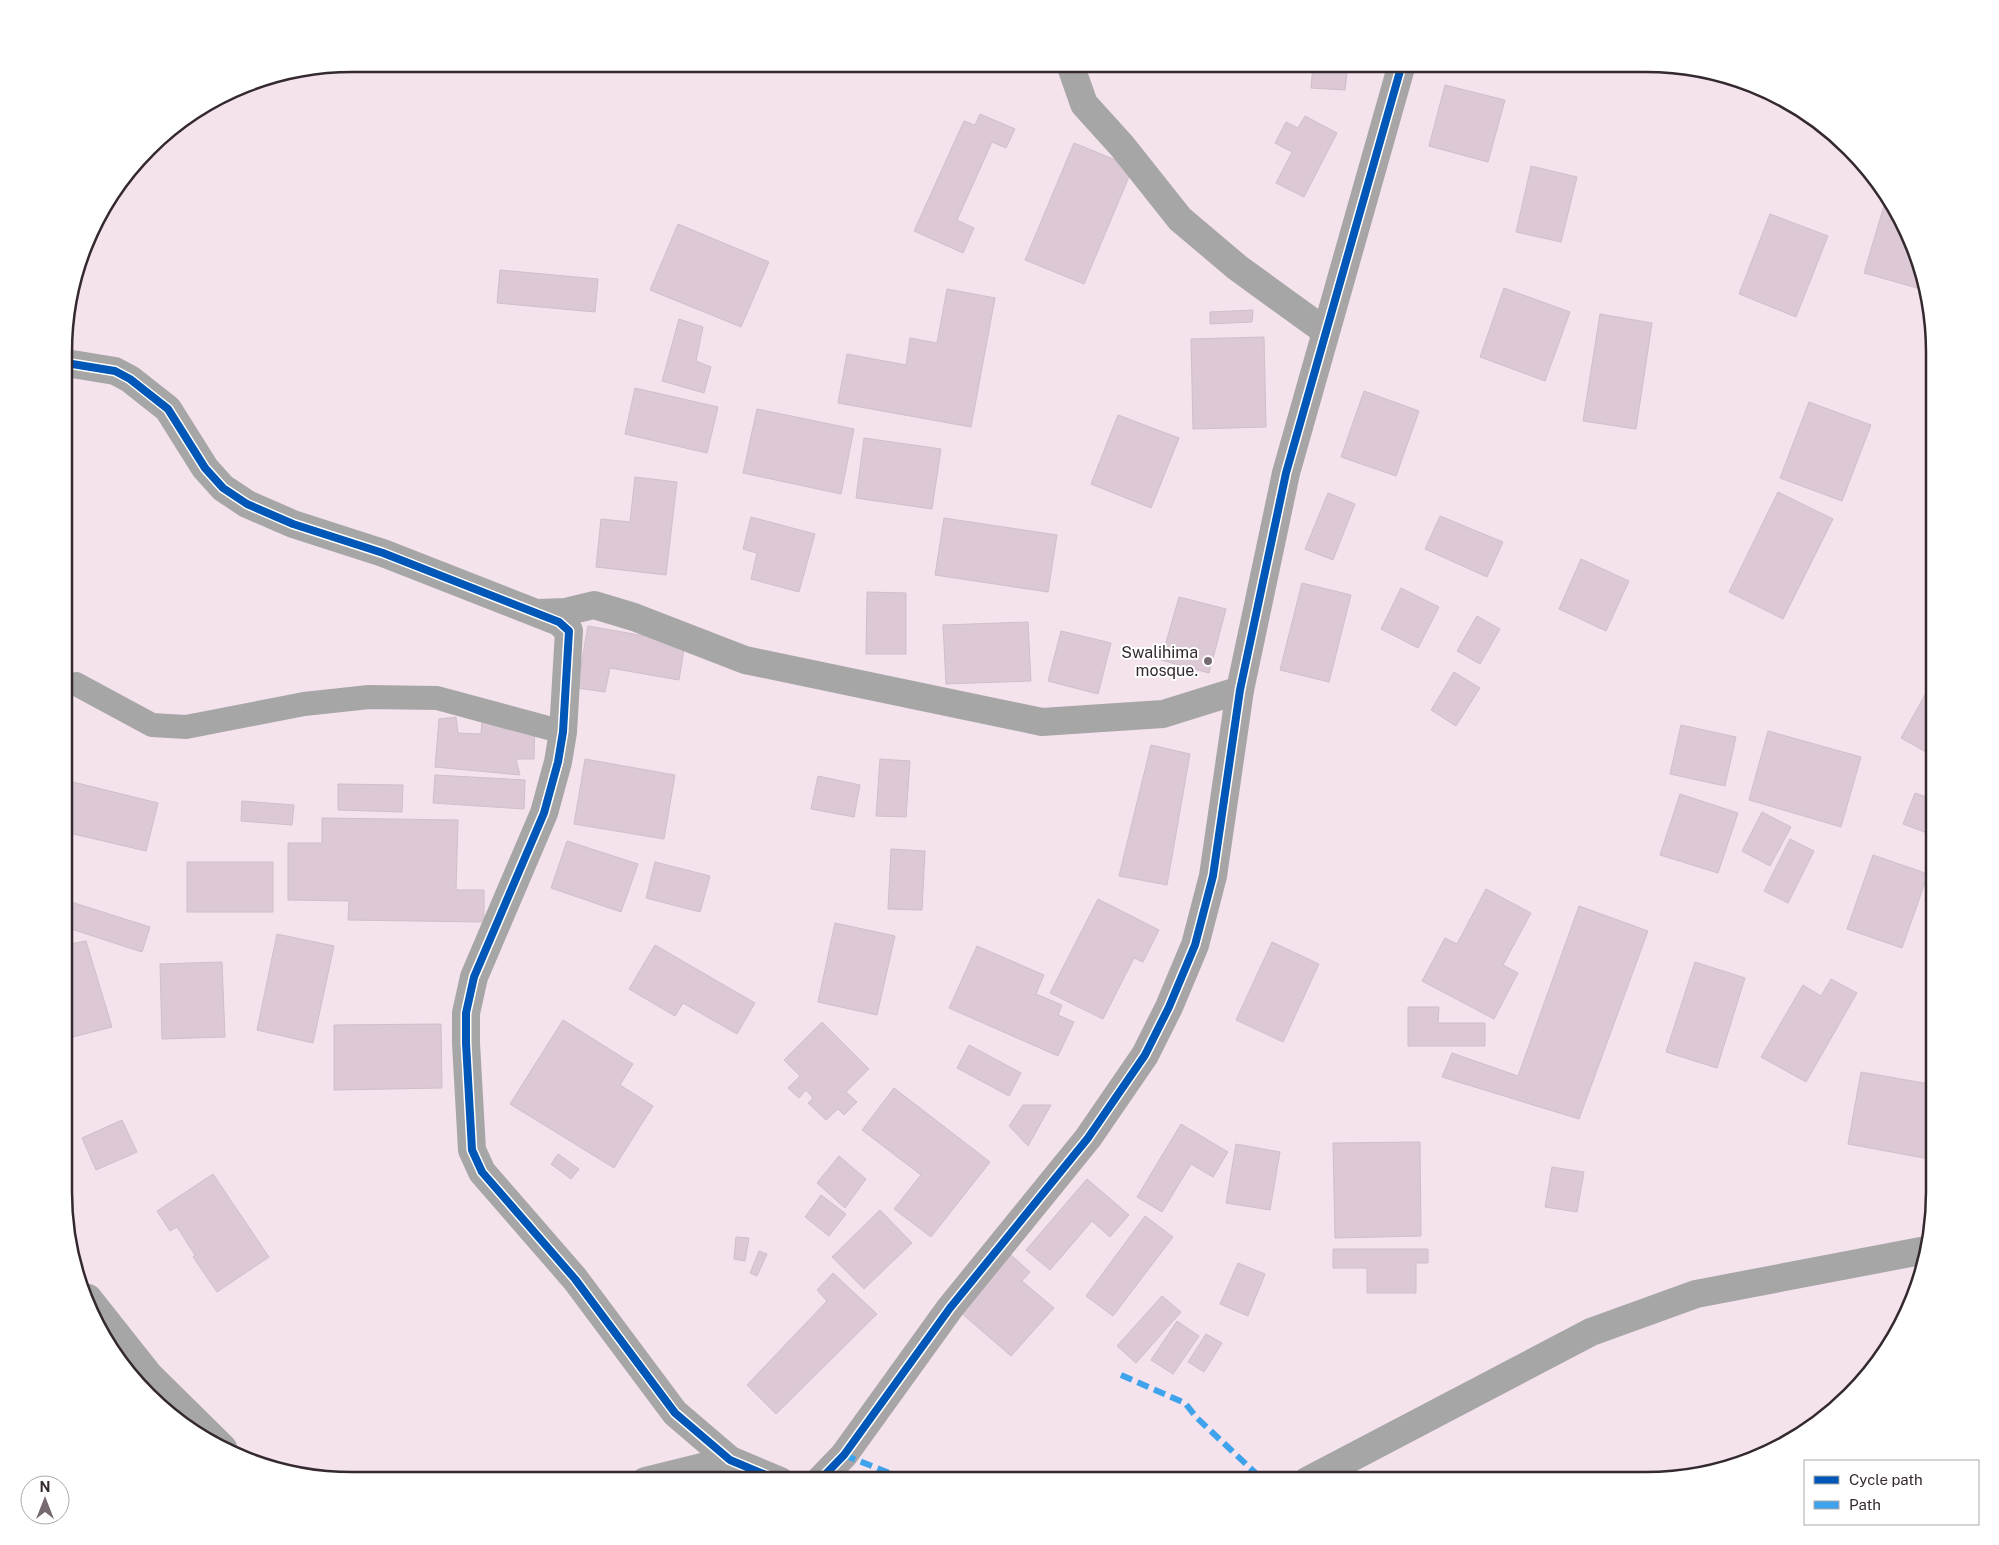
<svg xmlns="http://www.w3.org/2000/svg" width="1999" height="1545" font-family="'Public Sans',sans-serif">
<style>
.building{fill:#ddc8d6;stroke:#cec0c9}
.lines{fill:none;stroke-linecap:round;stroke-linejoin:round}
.lane{stroke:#a7a6a7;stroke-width:24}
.street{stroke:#a7a6a7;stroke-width:28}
.secondary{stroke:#a8a5a7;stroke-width:28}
.quiet{stroke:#3ea3eb;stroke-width:6;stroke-dasharray:12 6;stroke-linecap:butt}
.cycleway-casing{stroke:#fff;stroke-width:11}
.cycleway{stroke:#0057b8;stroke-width:8}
.poi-dot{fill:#786a72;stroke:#fff;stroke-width:2}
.labels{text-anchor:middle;stroke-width:4;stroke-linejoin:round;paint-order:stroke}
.poi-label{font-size:16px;fill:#352930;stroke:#fff;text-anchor:end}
.rim{fill:none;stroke:#352930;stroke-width:2.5}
</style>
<rect width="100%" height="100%" fill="#f4e2ed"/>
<!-- building -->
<g class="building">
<path d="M1313,64h35l-3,26 -34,-2z"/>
<path d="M1445,85l60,15 -17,62 -59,-16z"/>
<path d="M980,114l35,15 -9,19 -14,-6 -35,78 17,8 -11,25 -49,-22 50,-110 11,4z"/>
<path d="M1305,116l32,17 -33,64 -28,-14 16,-31 -17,-9 11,-21 12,6z"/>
<path d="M1074,143l59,24 -49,117 -59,-24z"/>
<path d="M1531,166l46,11 -16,65 -45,-10z"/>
<path d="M1886,199l20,26 22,66 -64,-18z"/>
<path d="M1770,214l58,22 -32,81 -57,-23z"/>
<path d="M678,224l91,38 -28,65 -91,-37z"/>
<path d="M500,270l98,9 -3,33 -98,-9z"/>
<path d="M1504,288l66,24 -25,69 -65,-24z"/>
<path d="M947,289l48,9 -24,129 -133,-24 9,-49 59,11 4,-27 27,5z"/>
<path d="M1253,310l-1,12 -42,2v-12z"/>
<path d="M1600,314l52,9 -16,106 -53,-8z"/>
<path d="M679,319l24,8 -7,34 15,6 -7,26 -42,-12z"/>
<path d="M1264,337l2,90 -73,2 -2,-90z"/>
<path d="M635,388l83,19 -11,46 -82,-19z"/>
<path d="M1364,391l55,20 -23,65 -55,-19z"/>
<path d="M1809,402l62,23 -29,76 -62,-23z"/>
<path d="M757,409l97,20 -13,65 -98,-21z"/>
<path d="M1118,415l61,23 -28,70 -60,-24z"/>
<path d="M864,438l77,11 -9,60 -76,-11z"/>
<path d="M635,477l42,5 -11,93 -70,-8 5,-48 29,3z"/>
<path d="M1778,492l55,27 -50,100 -54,-27z"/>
<path d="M1328,493l27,11 -22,56 -28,-11z"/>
<path d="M1440,516l63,26 -16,35 -62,-28z"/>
<path d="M751,517l64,17 -16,58 -48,-13 6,-26 -14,-4z"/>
<path d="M944,518l113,17 -9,57 -113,-17z"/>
<path d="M1581,559l48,22 -23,50 -47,-22z"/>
<path d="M1302,583l49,12 -22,87 -49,-12z"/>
<path d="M1401,588l38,19 -21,41 -37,-19z"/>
<path d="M867,592l39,1v61h-40z"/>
<path d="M1179,597l47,12 -17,64 -48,-13z"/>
<path d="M1477,616l23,13 -20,35 -23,-13z"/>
<path d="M1028,622l3,59 -85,3 -3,-59z"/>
<path d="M588,626l97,17 -6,37 -69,-12 -5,24 -28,-4z"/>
<path d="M1061,631l50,12 -13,51 -50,-13z"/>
<path d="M1454,672l26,16 -24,38 -25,-16z"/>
<path d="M1931,684l4,2v71l-34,-19z"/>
<path d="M456,717l2,16 23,1 1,-13 53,3 -1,35h-18l4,16 -85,-8 4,-48z"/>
<path d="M1681,725l55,12 -11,49 -55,-12z"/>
<path d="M1768,731l93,26 -20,70 -92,-27z"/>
<path d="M1151,745l39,9 -23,131 -48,-9z"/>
<path d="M585,759l90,16 -11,64 -90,-15z"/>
<path d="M880,759l30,2 -4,56 -30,-1z"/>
<path d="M435,775l90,5 -1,29 -91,-6z"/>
<path d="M818,776l42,9 -6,32 -43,-8z"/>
<path d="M65,780l93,23 -12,48 -81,-19z"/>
<path d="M338,784l65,1 -1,27 -64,-2z"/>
<path d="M1915,793l20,7v36l-32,-12z"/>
<path d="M1680,794l58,19 -20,60 -58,-18z"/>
<path d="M242,801l52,4 -2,20 -51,-4z"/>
<path d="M1762,812l29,15 -21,39 -28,-15z"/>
<path d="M322,818l136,2 -2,70h28v32l-136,-2 1,-19 -61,-1v-57h34z"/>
<path d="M1790,839l24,12 -26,52 -24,-12z"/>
<path d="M567,841l71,23 -17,48 -70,-24z"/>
<path d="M891,849l34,2 -3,59 -34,-1z"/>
<path d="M1873,855l55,19 -26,74 -55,-19z"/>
<rect x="187" y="862" width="86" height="50"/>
<path d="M655,862l55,14 -10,36 -54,-14z"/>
<path d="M1486,889l45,24 -28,52 15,8 -24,46 -72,-38 23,-43 12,6z"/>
<path d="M1098,899l61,31 -16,32 -9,-4 -31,61 -53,-26z"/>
<path d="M65,900l85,27 -8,25 -77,-25z"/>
<path d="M1579,906l69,25 -69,188 -137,-42 10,-24 66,23z"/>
<path d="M835,923l60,13 -18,79 -59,-13z"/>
<path d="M277,934l57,12 -21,97 -56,-13z"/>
<path d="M86,941l26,86 -47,12v-94z"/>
<path d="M1272,942l47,22 -36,78 -47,-22z"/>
<path d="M655,945l100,58 -18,31 -54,-31 -8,13 -46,-27z"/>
<path d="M977,946l67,29 -8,19 26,11 -4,10 16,7 -16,34 -109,-48z"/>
<path d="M222,962l3,75 -63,2 -2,-75z"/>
<path d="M1695,962l50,16 -28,90 -51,-16z"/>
<path d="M1831,979l26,14 -51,89 -45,-25 42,-72 18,11z"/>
<path d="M1408,1007h31l-1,16h47v23h-77z"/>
<path d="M563,1020l70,44 -13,21 33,21 -39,62 -104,-64z"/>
<path d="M822,1022l47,47 -23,23 11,10 -13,13 -6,-6 -12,11 -18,-17 5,-5 -7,-8 -7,8 -11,-10 12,-12 -16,-16z"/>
<path d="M441,1024l1,64 -108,2v-65z"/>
<path d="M969,1045l52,28 -12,23 -52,-28z"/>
<path d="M1861,1072l74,13v75l-87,-16z"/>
<path d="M894,1088l96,74 -59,75 -37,-28 27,-34 -59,-45z"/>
<path d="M1023,1105h28l-23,41 -19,-20z"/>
<path d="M122,1120l15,32 -41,18 -14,-32z"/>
<path d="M1181,1124l47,28 -15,25 -22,-13 -29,48 -25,-15z"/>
<path d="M1420,1142l1,94 -86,2 -2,-95z"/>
<path d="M1236,1144l44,8 -10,58 -44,-7z"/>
<path d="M558,1154l21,15 -8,10 -20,-15z"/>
<path d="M839,1156l27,23 -21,29 -28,-25z"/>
<path d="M1552,1167l32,5 -7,40 -32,-5z"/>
<path d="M213,1174l56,83 -52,35 -24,-35 2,-2 -18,-28 -7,4 -13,-20z"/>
<path d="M1087,1179l42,36 -19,22 -18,-16 -42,49 -24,-20z"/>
<path d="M821,1195l25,19 -17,22 -24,-19z"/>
<path d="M880,1210l32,33 -48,46 -32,-32z"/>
<path d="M1145,1216l28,21 -60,79 -27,-20z"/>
<path d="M736,1237l13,1 -4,23 -11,-2z"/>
<path d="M1333,1249h95v14h-12v30h-49v-25h-34z"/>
<path d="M759,1251l8,3 -10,22 -7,-3z"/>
<path d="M1011,1255l19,17 -8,9 32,27 -43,48 -51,-44z"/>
<path d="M1238,1263l27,11 -17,42 -28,-12z"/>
<path d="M833,1273l44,41 -101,100 -29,-29 80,-84 -10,-11z"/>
<path d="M1162,1296l19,16 -45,51 -19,-17z"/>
<path d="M1177,1321l22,15 -26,38 -22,-14z"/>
<path d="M1206,1334l16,9 -18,29 -16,-10z"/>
</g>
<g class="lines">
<!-- lane -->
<path class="lane" d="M76,684l76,41 34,2 118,-23 65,-7 68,1 126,34"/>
<!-- street -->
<g class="street">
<path d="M1070,64l14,40 38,42 58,73 58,49 87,63"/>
<path d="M66,363l49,8 15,8 38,30 37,59 18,20 24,16 46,20 90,29 176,69 10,9 -6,101 -5,30 -14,51 -70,164 -8,36v30l6,107 10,22 93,107 100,134 55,47 50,21"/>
<path d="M538,613l27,-1 29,-7 40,12 111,43 297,62 121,-8 77,-24"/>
<path d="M88,1298l61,77 74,73"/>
<path d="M645,1481l85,-21"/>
<path d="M1307,1481l284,-149 105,-38 230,-44"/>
</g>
<!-- secondary -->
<path class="secondary" d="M819,1481l25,-26 106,-147 138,-170 57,-83 24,-48 26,-62 18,-69 27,-186 46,-217 116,-409"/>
<!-- quiet -->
<g class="quiet">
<path d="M1121,1375l64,28 12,15 67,63"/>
<path d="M844,1455l63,25 8,1"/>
</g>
<!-- cycleway casing -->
<g class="cycleway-casing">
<g id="cycleway">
<path d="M66,363l49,8 15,8 38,30 37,59 18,20 24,16 46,20 90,29 176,69 10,9 -6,101 -5,30 -14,51 -70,164 -8,36v30l6,107 10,22 93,107 100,134 55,47 50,21"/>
<path d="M819,1481l25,-26 106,-147 138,-170 57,-83 24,-48 26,-62 18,-69 27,-186 46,-217 116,-409"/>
</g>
</g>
<!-- cycleway -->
<use href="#cycleway" class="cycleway"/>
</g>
<!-- markers -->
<circle class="poi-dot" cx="1208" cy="661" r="5"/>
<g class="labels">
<!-- poi labels -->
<g class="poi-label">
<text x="1198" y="658">Swalihima<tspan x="1198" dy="18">mosque.</tspan></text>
</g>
</g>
<!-- crop -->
<path d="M0 0H1999V1545H0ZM352 72H1646A280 280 0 0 1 1926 352V1192A280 280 0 0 1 1646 1472H352A280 280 0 0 1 72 1192V352A280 280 0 0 1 352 72Z" fill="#fff" fill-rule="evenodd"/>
<path class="rim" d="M352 72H1646A280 280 0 0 1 1926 352V1192A280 280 0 0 1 1646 1472H352A280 280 0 0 1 72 1192V352A280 280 0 0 1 352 72Z"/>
<!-- legend -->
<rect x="1804" y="1460" width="175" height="65" fill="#ffffff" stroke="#aea9ac"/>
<rect x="1814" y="1476" width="25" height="8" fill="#0057b8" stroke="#aea9ac"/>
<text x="1849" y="1485" font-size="15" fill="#352930">Cycle path</text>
<rect x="1814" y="1501" width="25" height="8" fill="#3ea3eb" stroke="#aea9ac"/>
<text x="1849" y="1510" font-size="15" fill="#352930">Path</text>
<!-- north arrow -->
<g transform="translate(45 1500)"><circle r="24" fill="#ffffff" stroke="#aea9ac"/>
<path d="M0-4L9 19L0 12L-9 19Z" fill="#786a72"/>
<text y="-8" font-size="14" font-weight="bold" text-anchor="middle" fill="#352930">N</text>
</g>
</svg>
